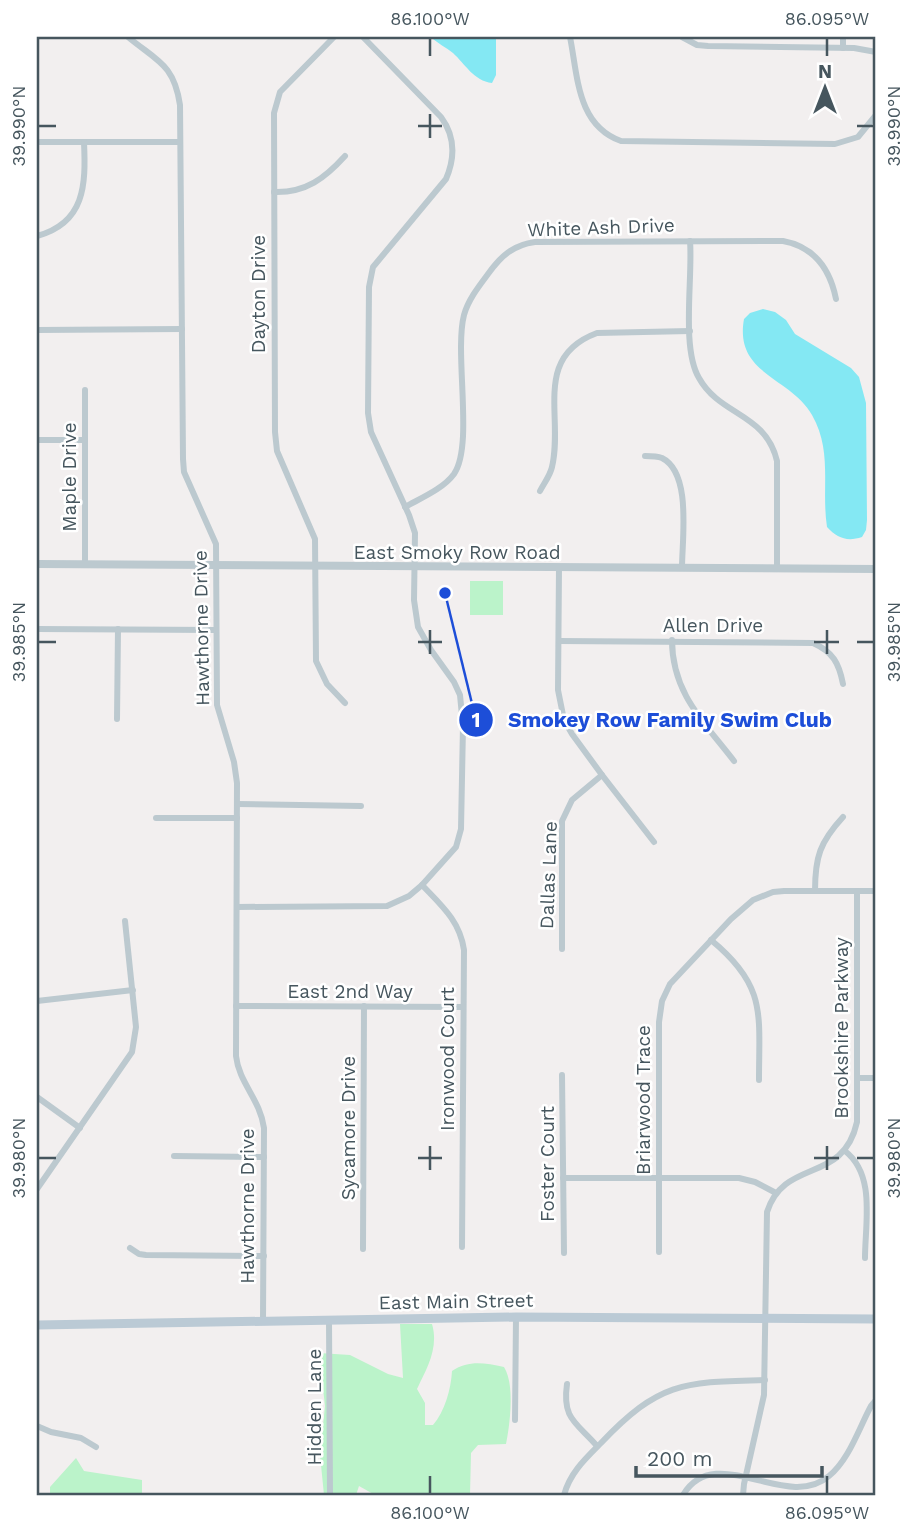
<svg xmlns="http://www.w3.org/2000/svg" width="913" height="1532" font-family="'Work Sans',sans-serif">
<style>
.green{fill:#bbf3ca}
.water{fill:#84e8f3}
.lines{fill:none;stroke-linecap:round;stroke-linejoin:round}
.minor{stroke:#bcc9cf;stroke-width:6}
.tertiary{stroke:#bcc9cf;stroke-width:8}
.secondary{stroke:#bbcad5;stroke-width:9}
.ticks{fill:none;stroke:#46565e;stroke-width:2.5}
.labels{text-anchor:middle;stroke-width:5;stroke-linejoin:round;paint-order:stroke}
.street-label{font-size:19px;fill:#46565e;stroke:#fff}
.leader{fill:none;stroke:#1d4ed8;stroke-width:2.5}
.callout-dot{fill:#1d4ed8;stroke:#fff;stroke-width:2.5}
.mark-label{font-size:21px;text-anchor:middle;font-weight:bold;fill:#fff}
.callout-label{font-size:21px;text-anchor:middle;font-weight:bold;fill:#1d4ed8;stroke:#fff;stroke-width:5;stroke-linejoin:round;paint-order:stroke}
.neatline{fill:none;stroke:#46565e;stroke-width:2.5}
.ticks-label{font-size:18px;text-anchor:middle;fill:#46565e}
</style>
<rect width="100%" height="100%" fill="#f2efef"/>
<!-- green -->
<g class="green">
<path d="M503,581v34h-33v-34z"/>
<path d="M400,1324h32c7,24 -5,44 -15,65l8,14v22h8c12,-14 18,-36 19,-54 17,-11 32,-8 52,-4 11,17 6,57 2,77l-28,1 -7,8 -1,42h-95l-16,-9 -3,9h-32l-4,-40 5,-49 -6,-53 31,2 38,19 15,4z"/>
<path d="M76,1458l8,13 58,9v15h-92v-8z"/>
</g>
<!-- water -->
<g class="water">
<path d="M431,37h65v38l-4,8c-18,-2 -27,-19 -39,-30 -7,-6 -15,-9 -22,-16z"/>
<path d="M763,309l12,3 11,8 9,14 56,34 8,9 7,26 1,117 -1,10 -4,7c-15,5 -25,1 -35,-10 -6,-40 6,-75 -15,-112 -21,-38 -78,-40 -68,-96l6,-6z"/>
</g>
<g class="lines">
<!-- minor -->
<g class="minor">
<path d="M128,37c29,24 46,27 52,68l3,354 1,13 32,72 1,161 17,57 3,21 -1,273c3,27 24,43 28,72l-1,193"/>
<path d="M334,37l-54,55 -6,21 1,319 2,19 38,88 1,122 11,23 18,19"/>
<path d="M570,37c8,40 7,88 51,104l214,3 23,-7 18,-22"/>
<path d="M682,37l15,8 11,1 146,2 22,4"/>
<path d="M843,37v11"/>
<path d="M37,142h143"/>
<path d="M274,192c32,1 51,-14 71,-36"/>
<path d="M37,236c48,-13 49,-51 47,-94"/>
<path d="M690,241c3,36 -9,107 9,137 21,38 67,35 78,83v107"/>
<path d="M37,330l145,-1"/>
<path d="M85,390v175"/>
<path d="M37,440h48"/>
<path d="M645,456c6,0 12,0 17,2 30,15 20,81 20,110"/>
<path d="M540,491c4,-8 10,-15 12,-24 12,-50 -20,-110 45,-134l93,-2"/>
<path d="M405,507c16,-9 38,-18 49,-33 20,-29 0,-120 10,-159 4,-15 15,-29 24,-41 13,-18 25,-29 47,-32l248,-1c32,6 47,28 53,58"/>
<path d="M559,568l-1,122 6,30 8,14 30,41 52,67"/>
<path d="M37,629l179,1"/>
<path d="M672,640c0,53 32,82 62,121"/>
<path d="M559,641l254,2c20,9 26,20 30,41"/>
<path d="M117,719l1,-90"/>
<path d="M237,804l124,2"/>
<path d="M156,818h81"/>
<path d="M422,885c19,20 38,36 42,65l-2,297"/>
<path d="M815,891c0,-34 5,-49 28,-74"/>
<path d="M237,907l150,-1 22,-10 13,-11 34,-38 5,-18 2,-103 -3,-31 -6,-13 -23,-32 -13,-23 -4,-27 1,-67 -6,-18 -38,-83 -3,-19 1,-126 4,-20 73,-88c9,-21 9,-43 -5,-62l-78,-80"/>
<path d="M711,940c56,46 48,74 48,140"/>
<path d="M562,949v-128l10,-21 30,-25"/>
<path d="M37,1001l96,-11"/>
<path d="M236,1006l227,1"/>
<path d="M562,1075l2,178"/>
<path d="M858,1078h18"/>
<path d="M37,1097l43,31"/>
<path d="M845,1151c31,24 20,72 20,107"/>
<path d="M174,1156l90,1"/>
<path d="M563,1178h176l16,4 21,11"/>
<path d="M37,1189l95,-137 4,-25 -11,-106"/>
<path d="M130,1248l9,6 7,1 118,1"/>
<path d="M363,1249l1,-243"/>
<path d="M659,1252v-230l3,-21 8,-17 61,-65 22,-19 20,-8 11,-1h92"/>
<path d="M329,1320l1,175"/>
<path d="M567,1384c-5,35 9,38 30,62"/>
<path d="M515,1420l1,-103"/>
<path d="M37,1426l14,6 30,6 15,9"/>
<path d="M564,1495c6,-22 21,-36 37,-52 59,-62 83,-61 164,-63"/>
<path d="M683,1495c33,-55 103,18 146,-19 20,-16 30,-48 42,-70l5,-6"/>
<path d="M743,1495l1,-11 20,-89 3,-183c18,-55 76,-27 90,-90v-231"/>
</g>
<!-- tertiary -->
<path class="tertiary" d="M37,564l839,5"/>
<!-- secondary -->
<path class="secondary" d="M37,1325l479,-8 360,2"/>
</g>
<!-- ticks -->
<path class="ticks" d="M430,38v18M827,38v18M430,114v24M38,126h18M418,126h24M857,126h17M430,630v24M827,630v24M38,642h18M418,642h24M814,642h25M857,642h17M430,1146v24M827,1146v24M38,1158h18M418,1158h24M814,1158h25M857,1158h17M430,1476v18M827,1476v18"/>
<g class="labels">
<!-- street labels -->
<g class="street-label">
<text transform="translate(601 227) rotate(-2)" y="7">White Ash Drive</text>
<text transform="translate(258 294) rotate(-90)" y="7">Dayton Drive</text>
<text transform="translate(69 477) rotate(-90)" y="7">Maple Drive</text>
<text x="457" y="559">East Smoky Row Road</text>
<text x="713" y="632">Allen Drive</text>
<text transform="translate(201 628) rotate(-91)" y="7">Hawthorne Drive</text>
<text transform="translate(548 875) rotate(-88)" y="7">Dallas Lane</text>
<text x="350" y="998">East 2nd Way</text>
<text transform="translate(841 1028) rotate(-90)" y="7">Brookshire Parkway</text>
<text transform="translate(447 1059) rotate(-90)" y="7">Ironwood Court</text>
<text transform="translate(643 1100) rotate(-90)" y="7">Briarwood Trace</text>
<text transform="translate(348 1128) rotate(-90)" y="7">Sycamore Drive</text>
<text transform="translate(547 1164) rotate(-90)" y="7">Foster Court</text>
<text transform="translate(247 1206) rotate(-90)" y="7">Hawthorne Drive</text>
<text transform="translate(456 1301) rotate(-1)" y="7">East Main Street</text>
<text transform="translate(314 1407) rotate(-90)" y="7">Hidden Lane</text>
</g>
</g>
<!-- callouts -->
<path class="leader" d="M445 593L476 720"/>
<g class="callout-dot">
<circle cx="445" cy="593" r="7"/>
<circle cx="476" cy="720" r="18"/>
</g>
<g class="mark-label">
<text x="476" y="727">1</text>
</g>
<g class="callout-label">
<text x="670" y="727">Smokey Row Family Swim Club</text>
</g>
<!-- border -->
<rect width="913" height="1532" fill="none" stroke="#ffffff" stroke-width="77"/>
<!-- north arrow -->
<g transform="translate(825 88)" stroke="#ffffff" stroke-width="5" paint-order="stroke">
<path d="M0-5L12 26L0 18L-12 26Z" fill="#46565e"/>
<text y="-10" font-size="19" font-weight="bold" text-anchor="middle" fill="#46565e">N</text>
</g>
<!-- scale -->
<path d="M636 1466v10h186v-10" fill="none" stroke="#46565e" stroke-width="3.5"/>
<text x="647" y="1466" font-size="21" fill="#46565e" stroke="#ffffff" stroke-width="5" paint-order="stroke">200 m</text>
<rect x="38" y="38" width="836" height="1456" class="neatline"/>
<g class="ticks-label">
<text x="430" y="25">86.100°W</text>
<text x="827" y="25">86.095°W</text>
<text transform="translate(19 126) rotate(-90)" y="6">39.990°N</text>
<text transform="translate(894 126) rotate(-90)" y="6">39.990°N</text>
<text transform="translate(19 642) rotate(-90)" y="6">39.985°N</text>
<text transform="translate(894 642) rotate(-90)" y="6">39.985°N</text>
<text transform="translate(19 1158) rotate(-90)" y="6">39.980°N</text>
<text transform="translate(894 1158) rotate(-90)" y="6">39.980°N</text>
<text x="430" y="1519">86.100°W</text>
<text x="827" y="1519">86.095°W</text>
</g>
</svg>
